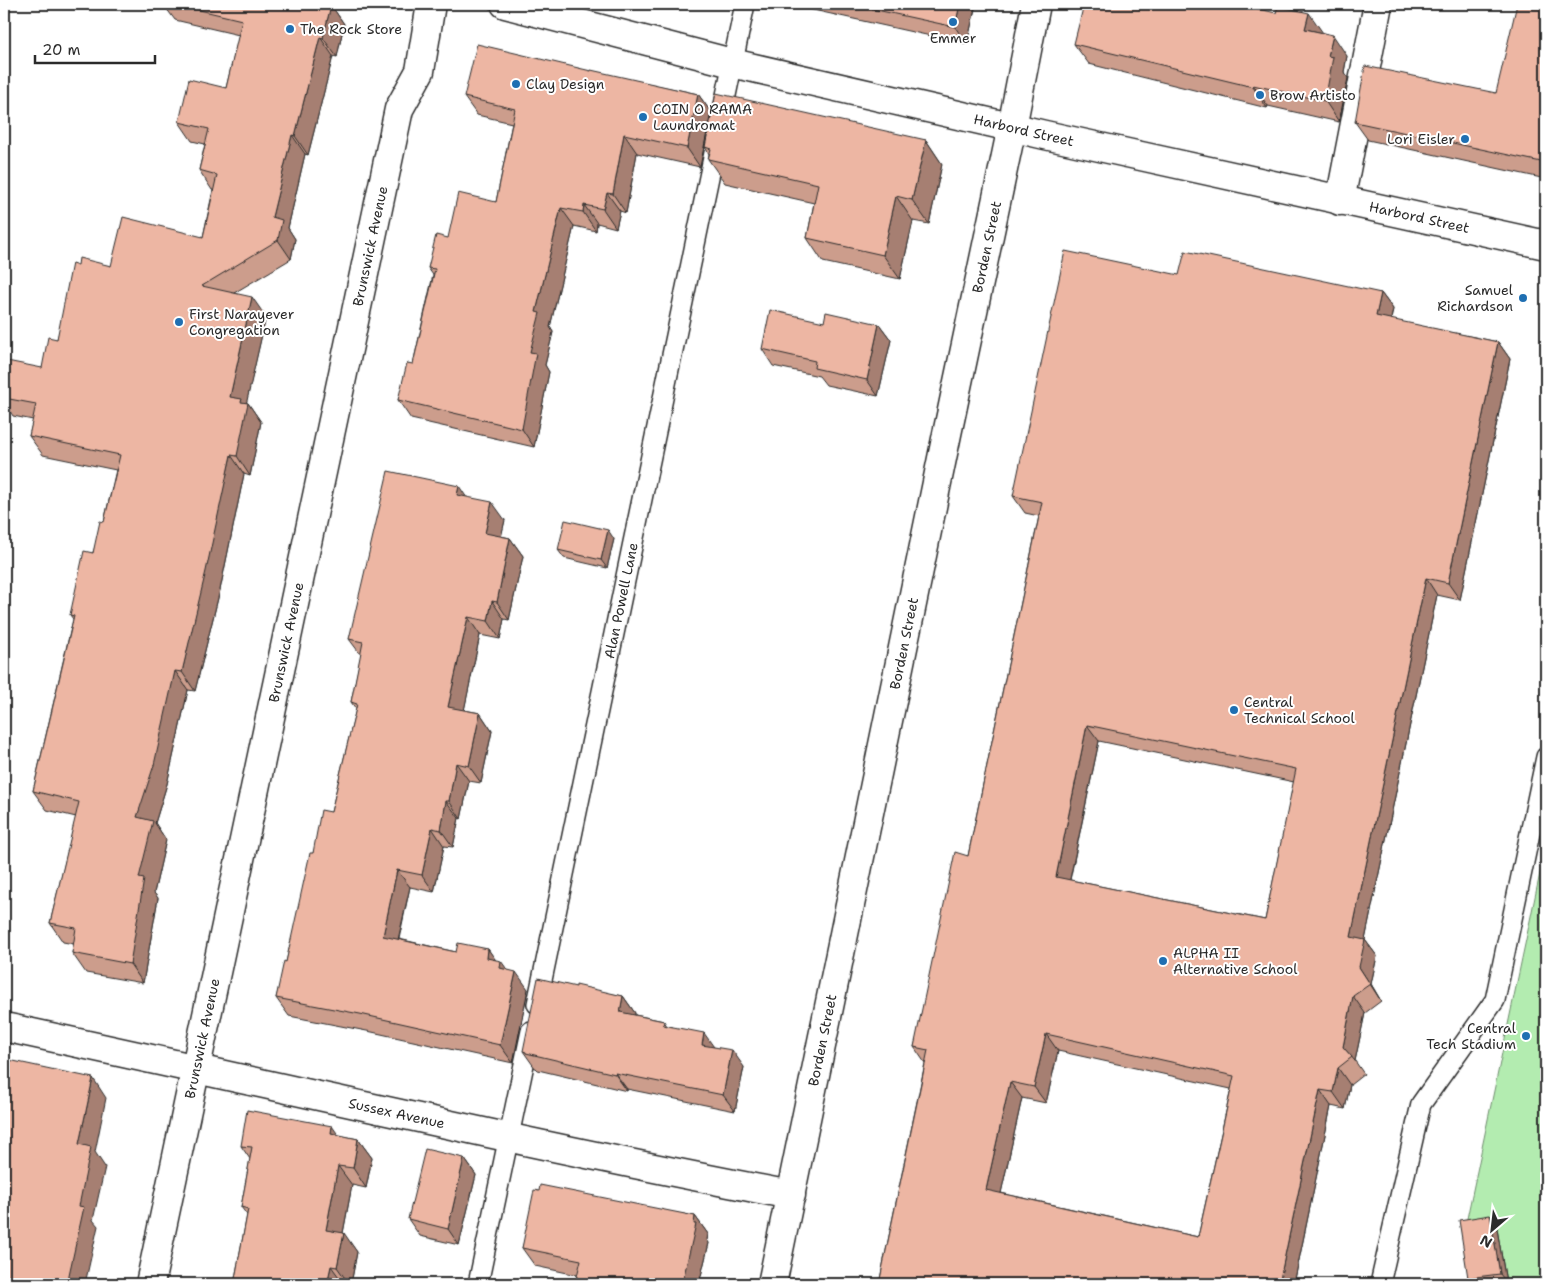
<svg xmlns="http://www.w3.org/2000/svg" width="1550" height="1288" font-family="'Shantell Sans',sans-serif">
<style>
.green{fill:#b3ecb0;stroke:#6f8c6e}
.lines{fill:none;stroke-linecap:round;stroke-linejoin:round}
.service-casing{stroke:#2b2b2b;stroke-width:22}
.minor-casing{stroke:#2b2b2b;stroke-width:31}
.tertiary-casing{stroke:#2b2b2b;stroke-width:31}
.service{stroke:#fff;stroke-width:19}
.minor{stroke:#fff;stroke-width:28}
.tertiary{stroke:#fff;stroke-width:28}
.wall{fill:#cc9d8c;stroke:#2b2b2b;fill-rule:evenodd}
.shaded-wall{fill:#a67f72;stroke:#2b2b2b}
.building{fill:#edb6a3;stroke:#2b2b2b;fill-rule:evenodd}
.poi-dot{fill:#1f6fb2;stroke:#fff;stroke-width:2}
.labels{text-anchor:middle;stroke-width:4;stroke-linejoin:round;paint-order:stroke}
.poi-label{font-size:14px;fill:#2b2b2b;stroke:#fff;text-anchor:start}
.street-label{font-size:14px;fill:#2b2b2b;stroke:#fff}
</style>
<rect width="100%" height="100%" fill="#fff"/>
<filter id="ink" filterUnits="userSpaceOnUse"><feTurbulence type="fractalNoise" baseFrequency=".02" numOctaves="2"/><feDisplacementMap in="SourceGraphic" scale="10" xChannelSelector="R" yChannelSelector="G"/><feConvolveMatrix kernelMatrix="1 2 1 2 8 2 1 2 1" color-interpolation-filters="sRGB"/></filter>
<g filter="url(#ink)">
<!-- green -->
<path class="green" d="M1546,845v439h-72l-9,-56z"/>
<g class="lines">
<!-- service casing -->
<g class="service-casing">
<g id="service">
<path id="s1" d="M537,1004l208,-1000"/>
<path d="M478,1284l53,-253"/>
<path d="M1380,1284l41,-180 74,-104 51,-243"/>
</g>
</g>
<!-- minor casing -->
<g class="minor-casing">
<g id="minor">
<path d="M1340,201l38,-197"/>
<path id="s2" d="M4,1027c262,56 524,118 787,168"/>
<path id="s3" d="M150,1284l249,-1175 21,-38 11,-67"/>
<path id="s4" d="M772,1284l175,-850 65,-307 24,-123"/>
</g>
</g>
<!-- tertiary casing -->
<g class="tertiary-casing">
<g id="tertiary">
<path id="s5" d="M505,4l227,59 313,72 501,110"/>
</g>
</g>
<!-- service -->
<use href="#service" class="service"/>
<!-- minor -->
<use href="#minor" class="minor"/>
<!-- tertiary -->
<use href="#tertiary" class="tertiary"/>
</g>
<!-- wall -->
<g class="wall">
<path d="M163,4h163l5,1 13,19 -7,33 -4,-1 -25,99 -3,-1 -17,74 7,11 -4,20 -57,34 32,24 -20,86h2l13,19 -11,54 -6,-2 -24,116 -25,101 -7,-1 -21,94 -12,39 11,17 -12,53 4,5 -15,85 -57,-10 -14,-20 2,-9 -11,-2 -13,-19 26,-106 -29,-7 -14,-19 40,-172 -3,-4 34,-93 12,-52 -73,-15 -14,-19 4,-16 -20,-4 -9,-14v-23l38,-11 15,-29 21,-74 33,1 92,-29 10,-47h-1l-13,-20 6,-26 -13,-3 -13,-19 47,-34 13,-53 -64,-15z"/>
<path d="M786,4h190l-9,40z"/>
<path d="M1546,4v175l-178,-39 -13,-18 141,-29z"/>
<path d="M1323,33l24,23 -3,16 4,6 -9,44 -71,-16 -1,2 -178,-44 -15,-20z"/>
<path d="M591,71l107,23 13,18 -11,55 -63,-14 -11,60 -6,-2 -4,17 -19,-5 -1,8 -22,-5 -24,101 3,5 -8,33 4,7 -15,75 -123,-28 -13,-19 15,-36 20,-89 -5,-7 20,-30 48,-36 16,-79 -35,-8 -13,-18z"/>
<path d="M926,140l16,24 -13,60 -16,-3 -13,58 -77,-17 -16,-24 7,-35 -89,-20 -17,-24 1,-5 -4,-7z"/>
<path d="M1179,275l202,18 12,16 -2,11 107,22 12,17 -50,241 -23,-5 -72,345 12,16 -6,28 10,17 -16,12 -10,48 9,13 -14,11 -5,24 -14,-3 -37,178h-415l46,-221 -11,-16 54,-191 71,-340 -14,-3 -12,-17zM1099,741l195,41 -29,138 -195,-40zM1058,1051l173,38 -33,148 -197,-44 21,-95 24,5z"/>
<path d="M824,322l55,2 12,16 -13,56 -52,-11 -7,-9 -46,-10 -11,-17z"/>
<path d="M467,497l38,23 -4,16 9,2 13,18 -14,64 -5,-1 -4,20 -20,-4 -16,75 16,3 12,18 -11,52 -12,-2 -8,38 -2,-1 -6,29 -9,-1 -10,46 -24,-5 -11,52 57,13 32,-3 7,11 13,10 20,19 -15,74 -141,-31 -83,-16 -13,-18 10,-36 27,-109 18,-41 25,-103 -5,-7 10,-47 -12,-16z"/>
<path d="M614,539l-7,29 -43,-10 -6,-8z"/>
<path d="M576,987l47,9 12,17v2l29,6 3,5 47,21 30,20 -9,44 -108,-22v2l-89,-21 -2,-2h-1l-12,-17z"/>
<path d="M338,1135l20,4 14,19 -6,30 -14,-3 -9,48 14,19 -6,32h-117l13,-69 -6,-8 9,-48 -9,-13z"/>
<path d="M464,1158l12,17 -17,70 -39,-9 -12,-17z"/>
<path d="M539,1191l156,25 13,18 -1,6 2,3 -10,41h-124l2,-9 -42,-9 -13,-18z"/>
<path d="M1496,1223l10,59 -15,2h-18l-5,-6z"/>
</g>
<!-- shaded-wall -->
<g class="shaded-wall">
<path d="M960,4h16l-9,40 -12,-17z"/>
<path d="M331,5l13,19 -7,33 -14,-19z"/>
<path d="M1309,13l14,20 -18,-4z"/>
<path d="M1333,35l14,21 -3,16 4,6 -9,44 -14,-21 3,-45z"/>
<path d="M320,37l13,19 -25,99 -13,-19z"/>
<path d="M1253,85l15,21 -1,2 -14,-21z"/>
<path d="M698,94l13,18 -11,55 -13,-19z"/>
<path d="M624,134l13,19 -11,60 -13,-19z"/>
<path d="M292,135l13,19 -17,74 7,11 -4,20 -13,-19 -6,-23z"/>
<path d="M926,140l16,24 -13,60 -17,-24z"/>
<path d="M607,193l13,18 -4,17 -13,-19z"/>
<path d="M896,196l17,25 -13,58 -17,-24z"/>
<path d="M584,205l13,18 -1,8 -13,-19z"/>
<path d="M561,208l13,18 -24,101 3,5 -8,33 4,7 -15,75 -12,-18 8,-77 6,-40z"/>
<path d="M1381,293l12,16 -5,24 -12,-17z"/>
<path d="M252,297l14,20 -20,88 2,-2 13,19 -11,54 -13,-20 -7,-59z"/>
<path d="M879,324l12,16 -13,56 -11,-16z"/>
<path d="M1498,342l12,17 -50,241 -12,-17z"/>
<path d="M231,455l13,19 -24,116 -25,101 -13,-19z"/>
<path d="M459,486l12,18 -14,-9z"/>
<path d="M492,502l13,18 -7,31 -13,-18z"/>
<path d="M608,530l6,9 -7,29 -6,-8z"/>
<path d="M510,538l13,18 -14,64 -12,-18z"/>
<path d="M1426,578l11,17 -72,345 12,16 -6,28 10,17 -22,-34 -8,-30z"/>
<path d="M492,601l12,18 -4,20 -12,-18z"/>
<path d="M468,617l12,18 -19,90 -13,-18z"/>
<path d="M175,671l13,19 -21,94 -12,39 11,17 -12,53 4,5 -15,85 -13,-19 7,-147z"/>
<path d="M480,713l12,18 -11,52 -12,-17z"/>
<path d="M1087,725l12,16 -32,152 -11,-16z"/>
<path d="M456,763l13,18 -8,38 -12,-18z"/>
<path d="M446,801l13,17 -6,29 -12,-17z"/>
<path d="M432,828l12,18 -10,46 -12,-17z"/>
<path d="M397,870l13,17 -15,66 -12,-17z"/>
<path d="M488,949l12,17 1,-5 13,18 -27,-21z"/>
<path d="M516,972l12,17 -15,74 -13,-18z"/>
<path d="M623,996l12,17 -3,15 -12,-16z"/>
<path d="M1353,996l12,17 -10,48 -12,-14z"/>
<path d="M704,1033l12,17 -14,-5z"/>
<path d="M1046,1034l12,17 -12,52 -12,-16z"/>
<path d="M732,1050l12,17 -9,44 -12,-16z"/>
<path d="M1338,1068l12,17 -5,24 -12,-17z"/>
<path d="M615,1073l12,16v2l-12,-17z"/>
<path d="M93,1078l13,20 -11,54 10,15 -12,53 5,6 -13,58h-18l12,-140z"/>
<path d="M1010,1082l12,16 -24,109 -12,-17z"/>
<path d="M1320,1090l11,16 -37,178h-15z"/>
<path d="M332,1126l14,20 -15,-13z"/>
<path d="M358,1139l14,19 -6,30 -13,-20z"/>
<path d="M464,1158l12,17 -17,70 -11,-16z"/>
<path d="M338,1166l14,19 -12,64 -14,-19z"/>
<path d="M1490,1215l6,8 10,59 -6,-8z"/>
<path d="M695,1216l13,18 -1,6 2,3 -10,41h-13l-3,-4z"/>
<path d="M344,1233l13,19 -6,32h-2l-12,-17z"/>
<path d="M331,1266l13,18h-17z"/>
<path d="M675,1279l4,5h-6z"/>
</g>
<!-- building -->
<g class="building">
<path d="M174,4h152l5,1 -8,33 -3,-1 -25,99 -3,-1 -20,82 10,3 -4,20 -76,46 50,11 -22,100 12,2 -1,3 7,1 -11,53 -6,-1 -25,116 -24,101 -7,-1 -21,94 -17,52 16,4 -14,57 5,1 -14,85 -58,-11 4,-25 -26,-5 29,-121 -46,-11 41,-175 -4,-1 14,-64 9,2 7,-32 4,1 16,-67 -91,-19 7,-32 -32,-6v-19l3,-18 35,7 6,-31 9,2 15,-76 6,2 1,-7 32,8 12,-49 80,20 14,-62 -18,-5 10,-41 -30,-7 10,-43 37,9 16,-68z"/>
<path d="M849,4h111l-5,23z"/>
<path d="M1084,4h154l38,9 2,-7 31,7 -4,16 28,6 -5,21 5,1 -8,44 -72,-16v2l-179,-43z"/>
<path d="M1517,4h29v159l-191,-41 10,-56 131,27z"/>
<path d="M477,44l114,27v-1l107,24 -11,54 -63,-14 -11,60 -6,-1 -4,16 -19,-4 -1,7 -22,-4 -25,104 4,1 -10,39 6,1 -14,76 -124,-29 9,-37 6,1 22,-95 -7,-1 8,-33 12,3 10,-45 38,9 19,-93 -51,-12z"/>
<path d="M716,93l210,47 -14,60 -16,-4 -13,59 -76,-17 11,-54 -110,-25 3,-10 -6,-2z"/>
<path d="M1065,251l114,24 6,-24 196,42 -5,23 122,26 -50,241 -22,-5 -75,359 14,3 -6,27 11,17 -17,12 -10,51 9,10 -14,11 -5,24 -13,-2 -41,194h-400l49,-234 -14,-3 41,-195 13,4 74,-354 -29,-6zM1087,725l209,44 -31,151 -209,-43zM1046,1034l188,42 -36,161 -212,-47 24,-108 24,5z"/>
<path d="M770,310l54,12 2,-10 53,12 -12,56 -53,-12 1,-7 -53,-12z"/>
<path d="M388,471l71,15 -2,9 35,7 -7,31 25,5 -13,64 -5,-1 -4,20 -20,-4 -20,90 32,6 -11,53 -13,-3 -7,38h-3l-5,29 -9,-2 -10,47 -25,-5 -14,66 73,16 2,-9 30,6 -1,9 14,3 -1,7 16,4 -16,73 -140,-31 -84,-16 8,-37 2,1 24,-109h3l8,-43 10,2 26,-108 -6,-2 12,-60 -14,-3z"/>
<path d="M565,520l43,10 -7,30 -43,-10z"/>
<path d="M538,978l38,9v-2l47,11 -3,16 44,9 -1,4 41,8 -2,12 30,5 -9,45 -108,-22v1l-89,-21v-1l-3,-1z"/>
<path d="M4,1059l89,19 -14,66 12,3 -12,59 5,1 -17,77h-63z"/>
<path d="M247,1110l85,16 -1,7 27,6 -5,29 -15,-2 -12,64 18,3 -7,34 -6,-1 -4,18h-93l14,-75 -7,-2 11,-60 -11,-1z"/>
<path d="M425,1149l39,9 -16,71 -40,-10z"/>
<path d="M540,1185l155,31 -1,8h2l-13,56 -8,-1 -2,5h-98l6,-24 -59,-12 12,-58 5,1z"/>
<path d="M1490,1215l10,59 -32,4 -9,-58z"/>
</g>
</g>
<!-- markers -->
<g class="poi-dot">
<circle cx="953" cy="22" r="5"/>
<circle cx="290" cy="29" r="5"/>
<circle cx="516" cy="84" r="5"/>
<circle cx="1260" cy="95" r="5"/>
<circle cx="643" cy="117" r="5"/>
<circle cx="1465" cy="139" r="5"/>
<circle cx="1523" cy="298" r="5"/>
<circle cx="179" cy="322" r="5"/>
<circle cx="1234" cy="710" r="5"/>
<circle cx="1163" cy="961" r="5"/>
<circle cx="1526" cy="1036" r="5"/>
</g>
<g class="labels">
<!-- poi labels -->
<g class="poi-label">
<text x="300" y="34">The Rock Store</text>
<text x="953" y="43" text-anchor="middle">Emmer</text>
<text x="526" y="89">Clay Design</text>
<text x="1270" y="100">Brow Artisto</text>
<text x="653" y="114">COIN O RAMA<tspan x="653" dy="16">Laundromat</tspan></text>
<text x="1455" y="144" text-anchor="end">Lori Eisler</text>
<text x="1513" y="295" text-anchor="end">Samuel<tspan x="1513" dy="16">Richardson</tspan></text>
<text x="189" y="319">First Narayever<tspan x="189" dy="16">Congregation</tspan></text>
<text x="1244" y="707">Central<tspan x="1244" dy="16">Technical School</tspan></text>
<text x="1173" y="958">ALPHA II<tspan x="1173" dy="16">Alternative School</tspan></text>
<text x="1516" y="1033" text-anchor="end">Central<tspan x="1516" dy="16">Tech Stadium</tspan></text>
</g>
<!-- street labels -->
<g class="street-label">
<text dy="5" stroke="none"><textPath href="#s5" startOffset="534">Harbord Street</textPath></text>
<text dy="5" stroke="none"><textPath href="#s5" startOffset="939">Harbord Street</textPath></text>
<text dy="5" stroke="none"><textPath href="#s3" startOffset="1061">Brunswick Avenue</textPath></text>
<text dy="5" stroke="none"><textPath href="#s4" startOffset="1059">Borden Street</textPath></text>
<text dy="5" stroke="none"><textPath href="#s1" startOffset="412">Alan Powell Lane</textPath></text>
<text dy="5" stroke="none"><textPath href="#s3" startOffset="656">Brunswick Avenue</textPath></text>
<text dy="5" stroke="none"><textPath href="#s4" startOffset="654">Borden Street</textPath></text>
<text dy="5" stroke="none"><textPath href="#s3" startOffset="251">Brunswick Avenue</textPath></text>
<text dy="5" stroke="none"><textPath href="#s4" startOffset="249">Borden Street</textPath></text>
<text dy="5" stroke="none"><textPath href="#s2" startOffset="402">Sussex Avenue</textPath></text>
</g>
</g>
<!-- margin -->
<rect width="1550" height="1288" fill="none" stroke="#fff" stroke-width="20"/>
<rect x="10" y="10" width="1530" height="1268" fill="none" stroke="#2b2b2b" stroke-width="2" filter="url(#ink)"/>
<!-- north arrow -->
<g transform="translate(1492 1230) rotate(208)" stroke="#ffffff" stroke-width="4" paint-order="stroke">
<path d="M0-4L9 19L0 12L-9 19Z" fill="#2b2b2b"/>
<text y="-8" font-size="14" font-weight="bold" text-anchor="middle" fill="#2b2b2b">N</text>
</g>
<!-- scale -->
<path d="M35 55v8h120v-8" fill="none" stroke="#2b2b2b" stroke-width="2.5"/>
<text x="42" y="55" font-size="15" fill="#2b2b2b" stroke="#ffffff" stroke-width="4" paint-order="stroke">20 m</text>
</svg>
